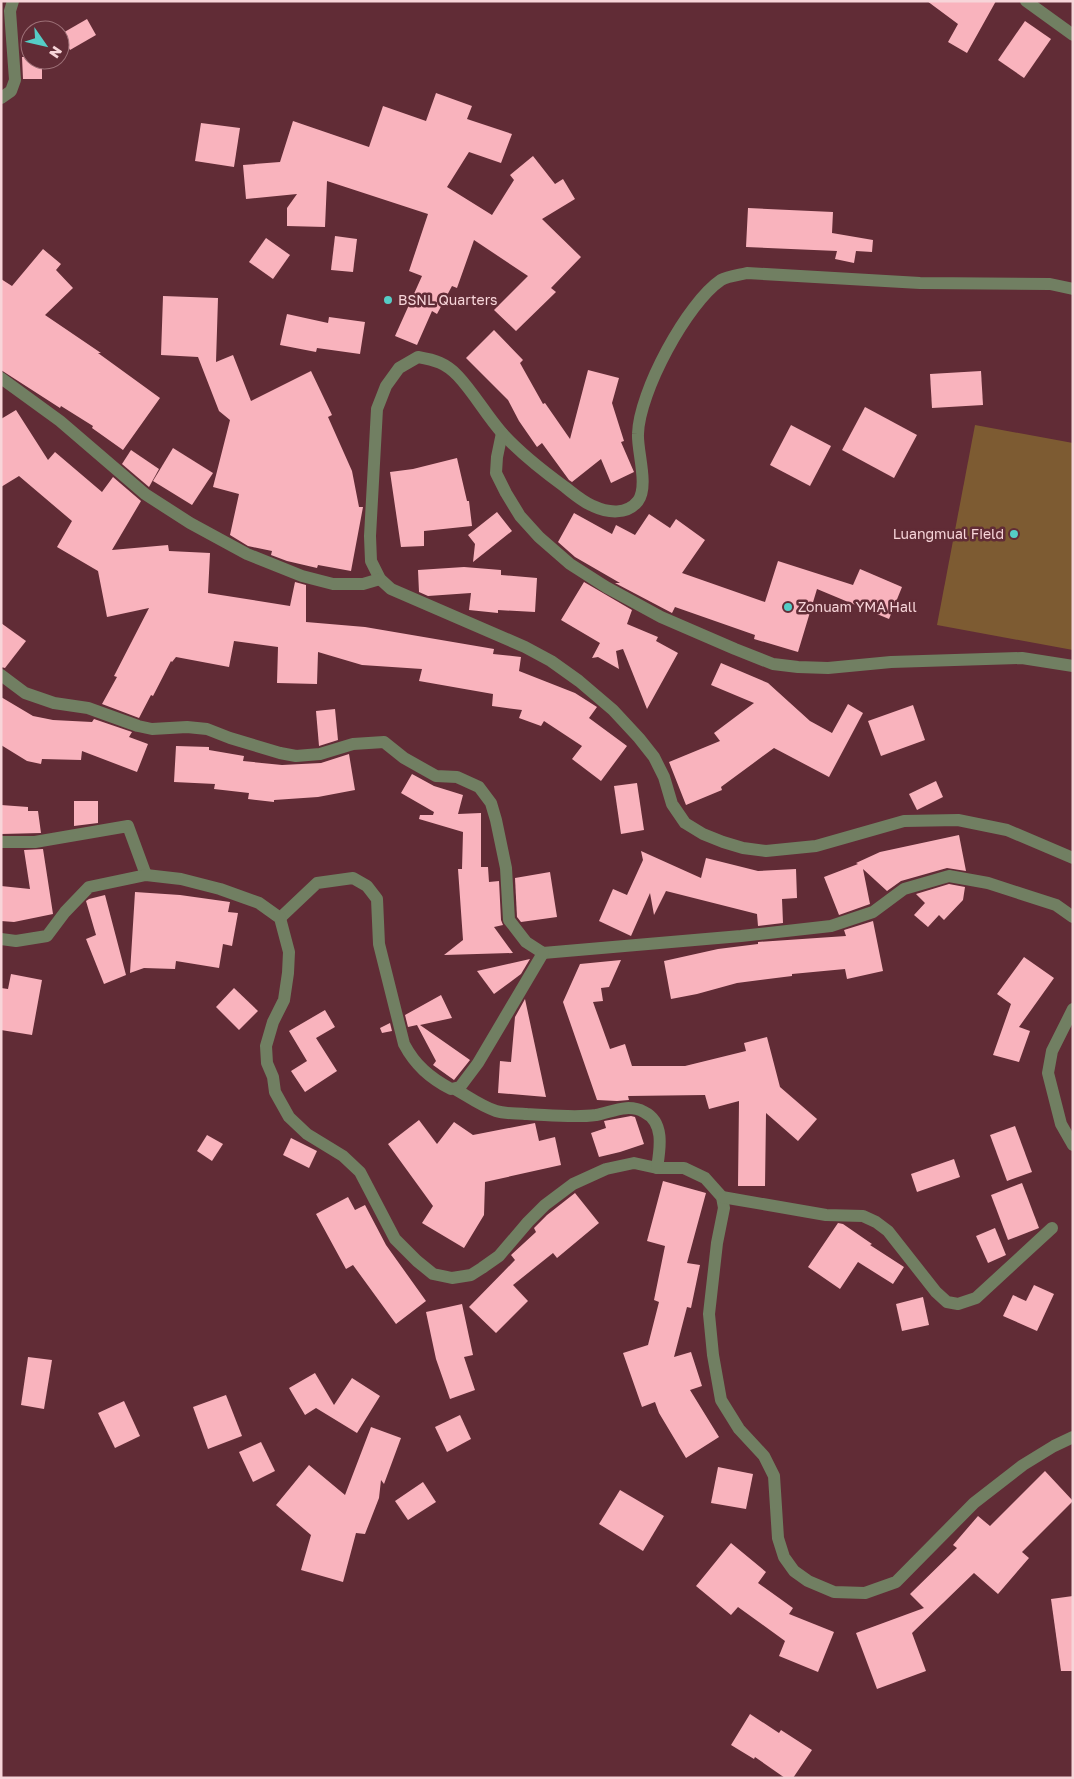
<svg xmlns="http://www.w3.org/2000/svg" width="1074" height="1779" font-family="'Golos Text',sans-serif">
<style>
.green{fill:#7d5b32}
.building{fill:#f9b3bd}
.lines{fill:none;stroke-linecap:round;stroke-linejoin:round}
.minor{stroke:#717f62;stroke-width:12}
.poi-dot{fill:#55cdc6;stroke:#612c36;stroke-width:2}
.labels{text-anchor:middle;stroke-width:5;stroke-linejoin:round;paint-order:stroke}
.poi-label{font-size:14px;fill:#f7d5d9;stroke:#612c36;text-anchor:start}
</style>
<rect width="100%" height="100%" fill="#612c36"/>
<!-- green -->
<path class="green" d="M975,425l98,18v207l-136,-25z"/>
<!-- building -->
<g class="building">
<path d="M927,1h69l-29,52 -19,-11 10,-18z"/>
<path d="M87,19l9,16 -26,15 -9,-16z"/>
<path d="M1025,21l26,18 -27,39 -26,-18z"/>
<path d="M22,57h8v3h12v19h-19z"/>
<path d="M436,93l36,13 -5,13 45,15 -11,29 -32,-11 -22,35 45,28 22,-35 -4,-5 23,-19 22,28 8,-5 12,20 -33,20 39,38 -30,31 5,4 -40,39 -22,-21 34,-34 -54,-36 -17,48 -5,-2 -15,28 -5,-3 -15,34 -22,-9 27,-60 -13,-5 19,-57 -101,-33 -2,46 -38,-1v-18l10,-14 -51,5 -3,-34 37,-3 13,-41 76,26 14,-41 43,15z"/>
<path d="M201,123l39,5 -6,39 -39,-6z"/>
<path d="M748,208l85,4 -1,21 41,7 -1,12 -16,-1 -2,12 -19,-4 2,-8 -91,-4z"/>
<path d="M335,236l22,3 -4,33 -22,-2z"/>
<path d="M266,238l24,17 -17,24 -24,-17z"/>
<path d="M43,249l18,15 -5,6 17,18 -28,27 56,38h-3l62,45 -37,52 -31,-22 1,-2 -32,-20 -1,2 -59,-38v-91l11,7z"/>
<path d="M163,296l55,2 -2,64 17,-7 18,46 60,-30 21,44 -4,2 24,54 7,36h4l-12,64 -33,-6 -1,3 -30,-7 -16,-6 1,-4 -24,-5 -18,-11 9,-41 -26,-7 17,-67 -11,-9 -21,-54 -37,-2z"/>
<path d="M287,314l41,9 1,-6 36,5 -5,32 -43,-6 -1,4 -36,-7z"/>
<path d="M494,330l29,30 -3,3 23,41 2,-1 25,36 18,-69 31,8 -7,25 12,38 -3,1 13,30 -23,11 -10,-24 -29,23 -3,-2 -27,-37 -5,4 -18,-26 -11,-21 -42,-42z"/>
<path d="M981,371l2,34 -51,3 -2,-34z"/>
<path d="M865,407l52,28 -23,43 -52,-28z"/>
<path d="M16,410l32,50 7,-8 47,40 11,-15 28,24 -29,49 56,-5 1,6 41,2 -2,40 82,13 5,-24 11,3v37l59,5 129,22 -1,5 28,3 -2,14 56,22 22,14 -8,11 38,28 -26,35 -29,-22 10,-13 -38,-25 -3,5 -22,-8 3,-8 -30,-4 1,-12 -74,-13 3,-12 -60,-4 -44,-13 -1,32 -40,-1 1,-36 -44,-6 -5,26 -53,-10 -4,5 -1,-1 -18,35 -2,-1 -12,23 -37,-14 15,-27 -3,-1 35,-68 -42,9 -9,-46 -41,-24 15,-26 -53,-45 -18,11v-68z"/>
<path d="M791,425l40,21 -21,40 -40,-21z"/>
<path d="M173,448l40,25 -21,32 -39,-24z"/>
<path d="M131,450l28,19 -10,18 -27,-23z"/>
<path d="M457,458l10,43h2l3,25 -48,5v15l-23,1 -11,-75 23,-3z"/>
<path d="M497,512l15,19 -39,31 2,-18 -7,-9z"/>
<path d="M574,513l38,21 4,-9 19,10 14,-21 21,14 6,-9 29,21 -23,33 83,29 13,-41 75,24 7,-16 42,18 -13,32 -72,-30 -19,63 -44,-13 1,-4 -80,-28 -3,6 -57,-30h5l-45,-26 -17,-15z"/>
<path d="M464,567l37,3v5l36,3 -2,34 -37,-2v3l-29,-3 2,-17 -43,3 -9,-4 -1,-22z"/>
<path d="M584,582l48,28 -5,14 31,13 -2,4 22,12 -31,56 -24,-60 -7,2 3,18 -21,-12 -6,1 8,-15 -39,-23z"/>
<path d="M1,623l25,18 -21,27 -4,-1z"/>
<path d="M721,663l47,20 42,38 22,12 16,-29 15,9 -34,64 -55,-29 -53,39 1,3 -36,15 -17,-43 51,-21 -6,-8 40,-30 -43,-18z"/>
<path d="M1,697l32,19 20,4 39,2 2,-3 38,13 -3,5 19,7 -11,28 -55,-21 -1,9 -39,-1 -1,5 -14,-3 -26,-16z"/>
<path d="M913,705l12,35 -44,16 -13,-35z"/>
<path d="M335,709l3,31 -19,6 -3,-35z"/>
<path d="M176,746l33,1v3l35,6 -1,5 39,4 39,-2 28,-9 6,36 -37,7 -44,3v2l-26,-3 1,-6 -35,-4 1,-5 -41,-2z"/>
<path d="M412,774l22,12 29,9 -5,19 23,-1v54h7l1,15 10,-1 2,39 2,5 -9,2 19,26 -69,2 19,-15 -5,-71h4l1,-37 -44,-13 1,-4h13l1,-3 -33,-19z"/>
<path d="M936,781l7,16 -26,13 -8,-16z"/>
<path d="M637,783l7,47 -23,4 -7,-48z"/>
<path d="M74,801h24v22l-24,3z"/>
<path d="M1,805l27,2v4h10l3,22 -40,1z"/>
<path d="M959,835l7,36 -19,-3 -46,13 -14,10 -24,-22 7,35 -31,11 -15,-38 34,-13 -2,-1 24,-11z"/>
<path d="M43,849l10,65 -39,8 -13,-1v-35l29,3 -6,-39z"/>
<path d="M641,851l60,27 5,-20 52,13 38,-2 1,29 -15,1 1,24 -25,3 -1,-12 -91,-23 -12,24 -4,-22 -19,43 -32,-15 14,-32 14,6 16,-35z"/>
<path d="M550,872l7,45 -36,5 -4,-5 -2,-39z"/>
<path d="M949,884l16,3 -2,13 -19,20 -5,-5 -11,12 -14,-12 11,-12 -9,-9z"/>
<path d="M135,892l45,3 50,7 -2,10 10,1 -6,33 -9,-2 -4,24 -43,-7 -1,8 -31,-1 -14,5z"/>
<path d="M105,895l21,80 -22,9 -18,-45 10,-4 -10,-34 3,-2z"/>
<path d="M873,921l10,50 -36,8 -2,-10 -53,5v2l-55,7 -40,11 -26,5 -7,-38 54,-12 40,-5v-2l88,-6 -2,-6z"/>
<path d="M1024,957l30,21 -35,49 11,4 -11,31 -26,-7 18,-51 -14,-10z"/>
<path d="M530,959l-9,15 -27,20 -17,-23z"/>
<path d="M621,960l-12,27 -8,1 2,13 -10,1 17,47 15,-5 7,22h53l61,-15 -2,-8 23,-6 13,50 37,32 -19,22 -32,-28 -1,73h-27l1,-85 -30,8 -4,-14 -77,1 1,4 -12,1 -20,-1 -34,-98 17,-38z"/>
<path d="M11,974l31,6 -10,55 -31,-5v-42l7,1z"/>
<path d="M234,988l24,23 -19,19 -23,-23z"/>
<path d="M441,995l11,23 -32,7 50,35 -16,20 -21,-15 3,-4 -19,-36 -9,2 -3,-12z"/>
<path d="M525,999l21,98 -48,-4 2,-32 11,1 4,-45z"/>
<path d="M325,1010l10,17 -19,11 21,33 -32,21 -14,-21 16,-10 -18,-30z"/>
<path d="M390,1023l2,8 -10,2 -2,-5z"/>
<path d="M631,1116l4,1 9,27 -24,8 -21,5 -8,-24 15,-5 -2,-7z"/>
<path d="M419,1120l18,24 17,-22 19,13 62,-12 4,18 16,-4 6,28 -76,17 -1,33 -20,33 -42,-25 11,-17 -45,-62z"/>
<path d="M1015,1126l17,46 -25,9 -17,-46z"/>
<path d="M207,1135l16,9 -11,17 -15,-10z"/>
<path d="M291,1138l26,13 -8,17 -26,-13z"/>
<path d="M954,1159l6,18 -43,15 -6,-18z"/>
<path d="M663,1181l43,12 -19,70 13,2 -9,43 -4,-1 -13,50 17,-5 11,34 -12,4 29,47 -33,21 -27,-45 -4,-11 -13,5 -19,-54 25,-8 11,-43 -5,-2 11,-54 -18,-5z"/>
<path d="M1022,1183l17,45 -31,12 -17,-45z"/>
<path d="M575,1193l24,30 -42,35 -4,-5 -40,32 15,16 -32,32 -27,-26 46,-47 -4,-5 25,-23 -2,-4 13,-13z"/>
<path d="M348,1197l7,13 10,-5 21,40 40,56 -30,23 -43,-59 -7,4 -30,-55z"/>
<path d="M838,1223l5,1 29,20 -2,1 34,22 -11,17 -35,-22 -18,27 -32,-22z"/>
<path d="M995,1228l11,27 -18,8 -12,-27z"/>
<path d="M1034,1285l20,9 -17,37 -34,-15 10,-21 13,6z"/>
<path d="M923,1297l6,28 -27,6 -6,-27z"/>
<path d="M462,1304l11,51 -9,2 11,33 -25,9 -14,-40 -10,-47z"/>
<path d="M28,1357l24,3 -8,49 -23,-4z"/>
<path d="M315,1373l19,32 18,-27 28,18 -23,37 -41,-25 -11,7 -16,-27z"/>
<path d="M226,1395l16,41 -34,13 -15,-42z"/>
<path d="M124,1401l16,35 -25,12 -17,-35z"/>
<path d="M460,1415l11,24 -24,13 -12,-25z"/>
<path d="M371,1427l30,11 -17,46 -3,-4 -2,18 -14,36 -9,-1 -13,49 -42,-12 10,-35 -35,-30 33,-40 36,30z"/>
<path d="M261,1442l14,29 -22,11 -14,-30z"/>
<path d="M718,1467l35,7 -7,35 -35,-6z"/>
<path d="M1045,1471l28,30 -51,51 7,6 -31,36 -24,-21 -62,60 14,38 -49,18 -21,-56 68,-25 -14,-14 47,-46 -4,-3 25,-29 12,10z"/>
<path d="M423,1482l13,20 -28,18 -13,-19z"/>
<path d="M620,1490l44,26 -21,35 -44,-27z"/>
<path d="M731,1543l35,29 -8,11 35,25 -4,6 45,18 -16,40 -39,-16 6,-15 -47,-34 -7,8 -35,-29z"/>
<path d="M1073,1596v75h-12l-10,-72z"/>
<path d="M750,1714l29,19 2,-3 31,20 -19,28h-8l-30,-21 -1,2 -23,-14z"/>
</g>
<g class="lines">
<!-- minor -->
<g class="minor">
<path d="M1026,1l47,34"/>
<path d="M1,98l10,-7 4,-11 -5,-69 3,-10"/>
<path d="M1073,289l-23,-5 -130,-1 -173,-10c-8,2 -19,3 -26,7 -34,23 -82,112 -83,154 -1,17 11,52 0,67 -11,14 -30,12 -45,5 -10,-4 -19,-12 -28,-19 -22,-16 -45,-34 -63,-54 -16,-18 -28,-40 -44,-57 -12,-13 -23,-16 -40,-19l-19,11 -13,18 -9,23 -7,127 1,25 9,18 11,10 134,58 26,14 28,20 34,29 26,28 15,19 10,20 8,27 13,19 18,11 20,8 20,6 23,3 50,-5 88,-25 54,-1 49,10 66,28"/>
<path d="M1,378l59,43 85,73 45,29 57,31 55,22 31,8h30l17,-5"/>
<path d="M502,433l-5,24 -1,16 10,20 14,23 19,21 31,27 36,23 55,30 74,32 38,15 25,3 30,1 63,-6 131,-4 51,8"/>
<path d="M1,675l24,18 29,10 34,5 50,18 14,3 35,-2 20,2 23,9 50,15 16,3 24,-2 33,-10 31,-2 20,16 32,18 21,1 22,10 12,16 5,17 10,48 3,52 17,22 17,11 198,-17 90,-10 42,-14 31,-23 45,-13 39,7 40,13 28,9 17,12"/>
<path d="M1,842h34l93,-16 18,49"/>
<path d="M280,918l37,-35 36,-5 14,8 10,13 2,45 25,100c11,21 26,34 47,45l9,-2 18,-24 65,-110"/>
<path d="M1,939l15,2 31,-5 18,-24 24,-25 57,-12 35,4 39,10 39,14 21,15 9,34 -1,21 -4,27 -11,22 -7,24 1,17 6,14 2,15 14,25 18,17 36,22 17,16 35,67 22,22 16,13 19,4 19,-3 11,-7 17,-12 29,-34 17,-17 28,-21 33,-15 28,-6 23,5h27l21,10 17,19 2,11 -7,35 -8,71 4,41 8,45 18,29 25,27 10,20 4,62 6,19 10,14 14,10 26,11 31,1 31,-11 78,-79 49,-38 31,-19 19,-9"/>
<path d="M1073,1009l-21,42 -4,22 13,51 12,21"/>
<path d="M455,1089c14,8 26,17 41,22 9,3 21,2 31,3 23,1 46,4 69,1 16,-3 32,-12 48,-3 21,10 16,37 13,56"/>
<path d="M722,1197l104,18 37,1 13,6 12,9 48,61 11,10 11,2 18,-6 76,-70"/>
</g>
</g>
<!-- markers -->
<g class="poi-dot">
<circle cx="388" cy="300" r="5"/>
<circle cx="1014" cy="534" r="5"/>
<circle cx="788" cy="607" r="5"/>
</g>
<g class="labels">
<!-- poi labels -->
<g class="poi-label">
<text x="398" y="305">BSNL Quarters</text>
<text x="1004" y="539" text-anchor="end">Luangmual Field</text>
<text x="798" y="612">Zonuam YMA Hall</text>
</g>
</g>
<!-- border -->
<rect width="1074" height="1779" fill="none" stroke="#f7d5d9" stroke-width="5"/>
<!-- north arrow -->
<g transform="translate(45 45) rotate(124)"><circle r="24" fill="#612c36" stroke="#9d7077"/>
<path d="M0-4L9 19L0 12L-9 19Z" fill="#55cdc6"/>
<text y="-8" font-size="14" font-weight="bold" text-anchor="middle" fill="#f7d5d9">N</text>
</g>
</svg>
